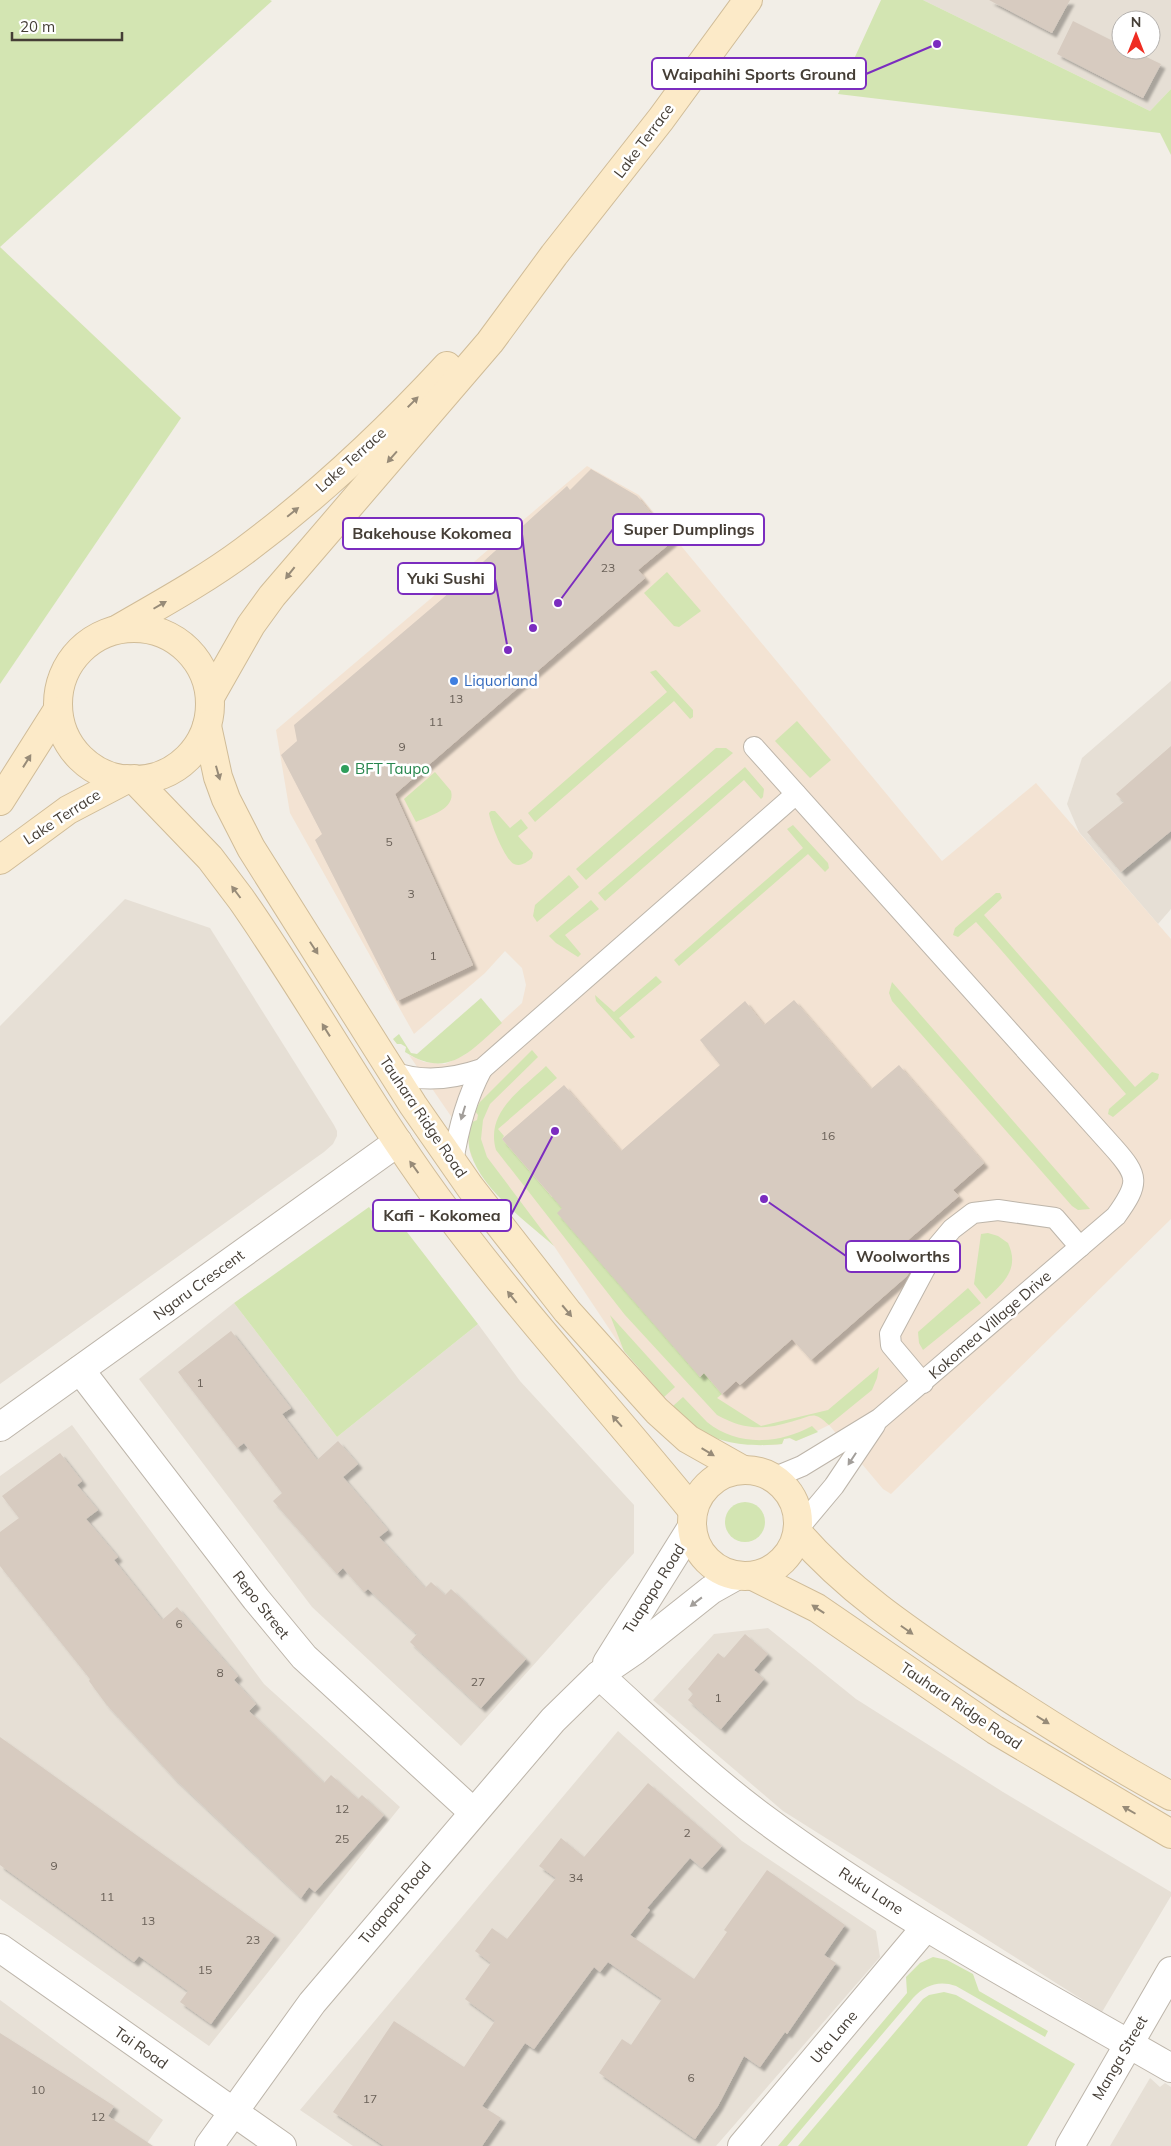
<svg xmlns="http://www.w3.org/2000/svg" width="1171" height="2146" font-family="Mulish,sans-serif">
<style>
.residential{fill:#e6dfd5;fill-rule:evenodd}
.commercial{fill:#f3e3d3}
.green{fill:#d3e5b2}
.building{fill:#d7cbc0;filter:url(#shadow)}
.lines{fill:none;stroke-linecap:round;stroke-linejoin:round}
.lane-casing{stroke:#bdb5aa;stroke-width:22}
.street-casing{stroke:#bdb5aa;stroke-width:30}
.secondary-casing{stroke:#d0bc98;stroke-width:30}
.lane{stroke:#fff;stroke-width:20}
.street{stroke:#fff;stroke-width:28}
.secondary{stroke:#fceac8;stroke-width:28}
.oneway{fill:#978b78}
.oneway2{fill:#a29e9a}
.shop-dot{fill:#3f7fe0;stroke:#fff;stroke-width:2}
.leisure-dot{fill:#2e9e5b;stroke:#fff;stroke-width:2}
.labels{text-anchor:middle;stroke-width:5;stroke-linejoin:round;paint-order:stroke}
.number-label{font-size:12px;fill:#6a6158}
.street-label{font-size:15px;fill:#453e36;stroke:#fff}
.shop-label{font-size:15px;fill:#366cbe;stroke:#fff;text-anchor:start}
.leisure-label{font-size:15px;fill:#27864d;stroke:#fff;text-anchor:start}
.leader{fill:none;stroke:#7b2cbf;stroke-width:2}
.callout-dot{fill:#7b2cbf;stroke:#fff;stroke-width:2}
.callout{fill:#fff;stroke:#7b2cbf;stroke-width:2}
.callout-label{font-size:16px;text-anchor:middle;font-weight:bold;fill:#453e36}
</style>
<defs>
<filter id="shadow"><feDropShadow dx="4.5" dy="4.5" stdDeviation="1" flood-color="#0004"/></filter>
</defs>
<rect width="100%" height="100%" fill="#f2eee7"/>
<!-- residential -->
<g class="residential">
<path d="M923,0h248v89l-21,22zM1121,20h30v30h-30z"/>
<path d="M1171,681v228l-13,15 -79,-92 -12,-28 15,-46z"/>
<path d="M125,899l85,29 124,197 3,6v5l-4,8 -9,8 -324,232v-358z"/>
<path d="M234,1303l103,134 141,-113 42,57 114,124v48l-173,193 -149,-139 -173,-228z"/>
<path d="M72,1425l192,259 136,123 -191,239 -209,-147v-423z"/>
<path d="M768,1628l88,71 147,93 168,100v4l-69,116 -319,-201 -130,-111 61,-66z"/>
<path d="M618,1731l124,110 134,90 4,26 -164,189h-363l-53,-36z"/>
<path d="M0,2000l163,120 -18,26h-145z"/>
<path d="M1150,2078l10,9 5,-4 6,4v59h-61z"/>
</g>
<!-- commercial -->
<path class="commercial" d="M587,466l52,29 303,366 94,-78 135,156v280l-280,275 -8,-5 -54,-64 -28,14 -5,2 -7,-3 -5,1 -2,5 -11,1 -33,-2 -33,-10 -9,-5 -23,-22 -49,-55 -70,-105 -54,-48 -19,-25 -10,-17 -3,-15 -59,-86 15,7 21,2 21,-10 56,-51 4,-18 -4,-17 -17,-17 -20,22 -71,61 -124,-221 -14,-83z"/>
<!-- green -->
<g class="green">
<path d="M0,0h270l2,1 -272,246z"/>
<path d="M881,0h42l227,111 21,-22v66l-11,-22 -322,-39z"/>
<path d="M0,247l181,171 -181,266z"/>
<path d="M667,572l34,39 -22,16 -5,-1 -30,-33z"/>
<path d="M656,670l37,40v7l-3,2 -16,-18 -139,121 -7,-9 139,-121 -17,-20z"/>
<path d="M797,721l34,39 -21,18 -35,-37z"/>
<path d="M716,748h10l7,5 -147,127 -10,-11z"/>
<path d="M745,767l19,22 -1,8 -2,2 -17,-19 -139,121 -7,-8z"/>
<path d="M435,772l16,19c5,18 -22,25 -35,31l-12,-23z"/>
<path d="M491,811h4l15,17 11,-9 7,9 -10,8 15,17 -1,5c-5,4 -11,9 -18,6 -9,-4 -24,-42 -25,-51z"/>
<path d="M793,825l35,38 1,5 -4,4 -17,-18 -129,112 -5,-6 129,-112 -16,-19z"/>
<path d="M569,875l10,12 -42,35 -4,-6 2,-11z"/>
<path d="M996,893h4l2,5 -18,17 151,172 17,-15 7,2 -1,5 -45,38 -5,-3 1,-5 17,-15 -131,-151 -19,-21 -18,15 -5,-2 2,-7z"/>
<path d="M591,900l8,9 -34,26 16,19 -3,3 -22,-14 -7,-7z"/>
<path d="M656,976l6,6 -43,36 16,19 -4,2 -35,-38 -1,-6 19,17z"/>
<path d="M892,982l198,227 -12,1 -6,-4 -180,-205 -3,-8z"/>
<path d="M481,998l21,25c-32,28 -53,57 -97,29l1,-5 -5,-3h-4l-4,-5 6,-5 12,19 6,1z"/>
<path d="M532,1050l6,7 -48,47 -7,16 -2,19 6,18 67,89c-27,-24 -72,-56 -83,-92 -4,-10 -2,-21 -1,-31l7,-3 1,-5 -3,-4 5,-9z"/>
<path d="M546,1066l11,12 -59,51 6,7 -2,3 50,58 3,-2 145,182 4,-4 18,21 -5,4 44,28 67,-16 51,-43 -2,11 -5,12 -43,35c-4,-3 -8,-8 -13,-9 -5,-2 -14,3 -19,4 -31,10 -51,11 -80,-5l-92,-100 -129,-165c-11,-38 25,-60 50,-84z"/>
<path d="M369,1207l5,7 15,3 1,-7 88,114 -141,113 -103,-134z"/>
<path d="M988,1233l10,3 10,7c12,25 -4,40 -22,56l-12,-15 7,-50z"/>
<path d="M968,1288l13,15 -58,47 -4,-7 -1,-11z"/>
<path d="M610,1315l65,72 -11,10 -40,-46z"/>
<path d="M683,1397c8,8 16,17 24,25 31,25 72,22 105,4l6,6 -22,9 -6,-3 -6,1 -2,5c-28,3 -64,1 -86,-17 -9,-6 -16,-14 -23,-21z"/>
<circle cx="745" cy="1522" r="20"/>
<path d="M933,1957l14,3 26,14 6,17 69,40 -3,6 -89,-51c-17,-6 -31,-1 -43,12l-126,148h-9l129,-153 -1,-16 14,-14z"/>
<path d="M944,1992l12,3 119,69 -48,82h-229l125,-147 6,-4z"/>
</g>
<!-- building -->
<g class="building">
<path d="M989,0h81l-18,33z"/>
<path d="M1073,21l48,24v5h11l29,14 -18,34 -86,-44z"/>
<path d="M591,469l46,27 36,45 -35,29 7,8 -250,216 78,171 -76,36 -82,-161 7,-6 -41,-79 16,-14 -3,-16 148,-126 125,-113 3,4z"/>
<path d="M1171,746v85l-50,41 -34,-40 37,-30 -8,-8z"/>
<path d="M794,1000l77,89 28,-24 85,98 -31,27 6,6 -52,45 12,14 -12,21 -96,84 -19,-21 -52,46 -4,-4 -14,13 -18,-21 -4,4 -143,-164 5,-5 -60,-69 62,-54 57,66 99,-86 -20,-25 45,-39 19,24z"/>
<path d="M231,1331l60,77 -9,6 35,46 21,-19 20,23 -15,13 45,53 -9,7 46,51 6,-6 14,13 6,-6 75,70 -45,49 -71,-66 7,-8 -49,-45 -4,3 -21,-24 -6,6 -64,-73 9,-8 -38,-50 -7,5 -59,-76z"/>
<path d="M60,1453l22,28 -5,4 21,25 -12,9 32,38 -4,3 48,60 15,-13 61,69 -4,4 22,24 -7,7 75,72 7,-8 27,24 4,-4 22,20 -69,77 -6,-5 -8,11 -127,-120 -68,-74 -17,-23 1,-2 -90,-113v-34l19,-14 -17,-22z"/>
<path d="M745,1634l23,20 -14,16 10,9 -43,50 -33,-29 5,-6 -5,-5 30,-36 6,5z"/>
<path d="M0,1737l275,198 -64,89 -31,-22 8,-11 -49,-35 -5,6 -134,-97z"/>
<path d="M648,1783l74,63 -20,22 -12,-10 -43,50 3,2 -20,25 64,44 33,-47 -3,-2 43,-60 78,55 -21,30 12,8 -49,71 -2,-2 -25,35 -16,-11 -26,50 -23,33 -96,-66 23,-34 9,6 31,-46 -54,-37 -8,10 -6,-5 -60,82 -9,-6 -43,63 19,12 -19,28h-98l-51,-34 61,-91 70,46 31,-46 -30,-22 26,-36 -16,-12 17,-23 15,11 49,-61 -17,-12 22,-28 23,19z"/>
<path d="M0,2033l114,73 -6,10 45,30h-153z"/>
</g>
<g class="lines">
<!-- lane casing -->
<g class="lane-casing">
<g id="lane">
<path d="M754,747l359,400c26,29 27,36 3,69l-237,203 -77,47 -29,12"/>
<path d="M393,1072c30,11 60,7 89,-3l314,-275"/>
<path d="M453,1163c5,-34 13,-64 29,-94"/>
<path d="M923,1383l-32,-38 -1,-11 46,-86 16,-19 21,-16 25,-3 57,8 25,29"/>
<path d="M798,1529l36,-43 41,-61"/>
</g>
</g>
<!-- street casing -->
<g class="street-casing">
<g id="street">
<path d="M80,1370l176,229 48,58 169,155"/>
<path d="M0,1427l398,-285"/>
<path d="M607,1663l85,-136"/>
<path d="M599,1675c53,48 105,99 163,142 129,96 270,171 409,251"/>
<path d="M0,1948l282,198"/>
<path d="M209,2146l103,-143 241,-283 46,-45 35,-24 77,-61 25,-14"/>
<path d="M742,2146l184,-219"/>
<path d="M1070,2146l101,-175"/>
</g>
</g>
<!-- secondary casing -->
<g class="secondary-casing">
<g id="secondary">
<circle cx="134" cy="704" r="76"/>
<path d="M118,629c43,-25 87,-49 126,-78 74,-55 141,-118 203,-185"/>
<path d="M210,697l41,-72 21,-29 218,-254 64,-87 107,-136 87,-119"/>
<path d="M207,726l11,51 8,22 25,49 162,257 57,82 97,124 90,100 31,28 55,31"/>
<path d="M134,779l76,79 31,41c68,97 125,202 195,298 80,110 172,209 257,314"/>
<path d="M0,801l57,-90"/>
<path d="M0,860l68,-50 59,-31"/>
<circle cx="745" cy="1523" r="53"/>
<path d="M798,1533c49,56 108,96 170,138 66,44 133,87 203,125"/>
<path d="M753,1576l64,32 178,122 176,104"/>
</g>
</g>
<!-- lane -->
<use href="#lane" class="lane"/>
<!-- street -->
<use href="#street" class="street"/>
<!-- secondary -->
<use href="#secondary" class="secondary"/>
</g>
<!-- one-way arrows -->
<defs><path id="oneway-solid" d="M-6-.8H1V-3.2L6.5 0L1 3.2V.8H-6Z" transform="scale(1.25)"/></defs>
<g class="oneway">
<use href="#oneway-solid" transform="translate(413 402) rotate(-45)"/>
<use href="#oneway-solid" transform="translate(392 457) rotate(131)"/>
<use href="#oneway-solid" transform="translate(293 512) rotate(-39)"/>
<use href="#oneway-solid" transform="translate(290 573) rotate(128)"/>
<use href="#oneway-solid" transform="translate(160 605) rotate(-30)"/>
<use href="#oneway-solid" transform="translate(27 761) rotate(-58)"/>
<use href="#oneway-solid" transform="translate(218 773) rotate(74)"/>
<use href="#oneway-solid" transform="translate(236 892) rotate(-127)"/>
<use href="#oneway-solid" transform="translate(314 948) rotate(57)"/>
<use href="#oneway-solid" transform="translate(326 1030) rotate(-122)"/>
<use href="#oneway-solid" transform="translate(414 1167) rotate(-126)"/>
<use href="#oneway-solid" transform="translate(512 1297) rotate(-129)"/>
<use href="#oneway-solid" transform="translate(567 1311) rotate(50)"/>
<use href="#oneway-solid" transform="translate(617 1421) rotate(-131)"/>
<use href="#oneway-solid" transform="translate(708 1452) rotate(31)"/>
<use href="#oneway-solid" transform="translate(818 1609) rotate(-147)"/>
<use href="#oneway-solid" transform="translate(907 1630) rotate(35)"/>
<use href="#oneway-solid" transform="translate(1043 1720) rotate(32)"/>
<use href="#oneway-solid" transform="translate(1129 1810) rotate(-150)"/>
</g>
<g class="oneway2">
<use href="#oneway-solid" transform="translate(463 1113) rotate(107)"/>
<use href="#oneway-solid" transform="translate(852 1459) rotate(123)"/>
<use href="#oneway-solid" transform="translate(696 1602) rotate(142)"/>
</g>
<!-- markers -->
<circle class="shop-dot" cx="454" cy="681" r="5"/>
<circle class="leisure-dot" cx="345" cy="769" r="5"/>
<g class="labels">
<!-- number labels -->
<g class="number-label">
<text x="608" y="572">23</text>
<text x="456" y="703">13</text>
<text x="436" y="726">11</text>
<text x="402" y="751">9</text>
<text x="389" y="846">5</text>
<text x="411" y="898">3</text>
<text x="433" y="960">1</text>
<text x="828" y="1140">16</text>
<text x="200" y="1387">1</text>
<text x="179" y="1628">6</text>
<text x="220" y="1677">8</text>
<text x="478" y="1686">27</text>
<text x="718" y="1702">1</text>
<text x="342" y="1813">12</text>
<text x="687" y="1837">2</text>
<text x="342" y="1843">25</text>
<text x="54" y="1870">9</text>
<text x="576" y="1882">34</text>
<text x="107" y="1901">11</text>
<text x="148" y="1925">13</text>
<text x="253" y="1944">23</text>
<text x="205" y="1974">15</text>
<text x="691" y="2082">6</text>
<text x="38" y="2094">10</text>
<text x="370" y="2103">17</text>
<text x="98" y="2121">12</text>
</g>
<!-- street labels -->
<g class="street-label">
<text transform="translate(644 141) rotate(-53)" y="5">Lake Terrace</text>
<text transform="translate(351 460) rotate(-42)" y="5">Lake Terrace</text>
<text transform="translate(62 817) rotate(-33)" y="5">Lake Terrace</text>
<text transform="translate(423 1117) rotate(56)" y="5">Tauhara Ridge Road</text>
<text transform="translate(199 1285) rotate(-36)" y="5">Ngaru Crescent</text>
<text transform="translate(990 1325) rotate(-41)" y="5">Kokomea Village Drive</text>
<text transform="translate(654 1589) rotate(-58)" y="5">Tuapapa Road</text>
<text transform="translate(261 1605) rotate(52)" y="5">Repo Street</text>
<text transform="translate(961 1706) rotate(34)" y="5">Tauhara Ridge Road</text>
<text transform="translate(871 1891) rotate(33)" y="5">Ruku Lane</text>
<text transform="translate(395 1903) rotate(-50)" y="5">Tuapapa Road</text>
<text transform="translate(834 2037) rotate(-50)" y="5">Uta Lane</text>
<text transform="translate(141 2048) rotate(35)" y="5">Tai Road</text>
<text transform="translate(1120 2058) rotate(-60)" y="5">Manga Street</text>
</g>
<!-- shop labels -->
<g class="shop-label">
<text x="464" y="686">Liquorland</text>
</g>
<!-- leisure labels -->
<g class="leisure-label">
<text x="355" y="774">BFT Taupo</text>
</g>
</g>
<!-- callouts -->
<path class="leader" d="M937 44L866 74M558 603L613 529M533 628L522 534M508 650L495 579M555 1131L511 1215M764 1199L846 1256"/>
<g class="callout-dot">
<circle cx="937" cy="44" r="5"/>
<circle cx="558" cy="603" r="5"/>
<circle cx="533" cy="628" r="5"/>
<circle cx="508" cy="650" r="5"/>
<circle cx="555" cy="1131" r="5"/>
<circle cx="764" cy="1199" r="5"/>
</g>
<g class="callout">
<rect x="652" y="58" width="214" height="31" rx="5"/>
<rect x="613" y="514" width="151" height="31" rx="5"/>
<rect x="343" y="518" width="179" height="31" rx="5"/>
<rect x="398" y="563" width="97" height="31" rx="5"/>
<rect x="373" y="1200" width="138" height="31" rx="5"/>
<rect x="846" y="1241" width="114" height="31" rx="5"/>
</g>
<g class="callout-label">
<text x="759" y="80">Waipahihi Sports Ground</text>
<text x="689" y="535">Super Dumplings</text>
<text x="432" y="539">Bakehouse Kokomea</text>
<text x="446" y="584">Yuki Sushi</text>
<text x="442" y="1221">Kafi - Kokomea</text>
<text x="903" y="1262">Woolworths</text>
</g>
<!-- north arrow -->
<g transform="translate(1136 35)"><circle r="24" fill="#ffffff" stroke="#b5b2af"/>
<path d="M0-4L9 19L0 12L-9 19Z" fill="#ef2d22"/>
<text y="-8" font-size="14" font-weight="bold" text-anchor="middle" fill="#453e36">N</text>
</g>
<!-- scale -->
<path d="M12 32v8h110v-8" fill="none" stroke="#453e36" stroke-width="2.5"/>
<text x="20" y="32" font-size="15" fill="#453e36" stroke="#ffffff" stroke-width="4" paint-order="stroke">20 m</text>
</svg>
